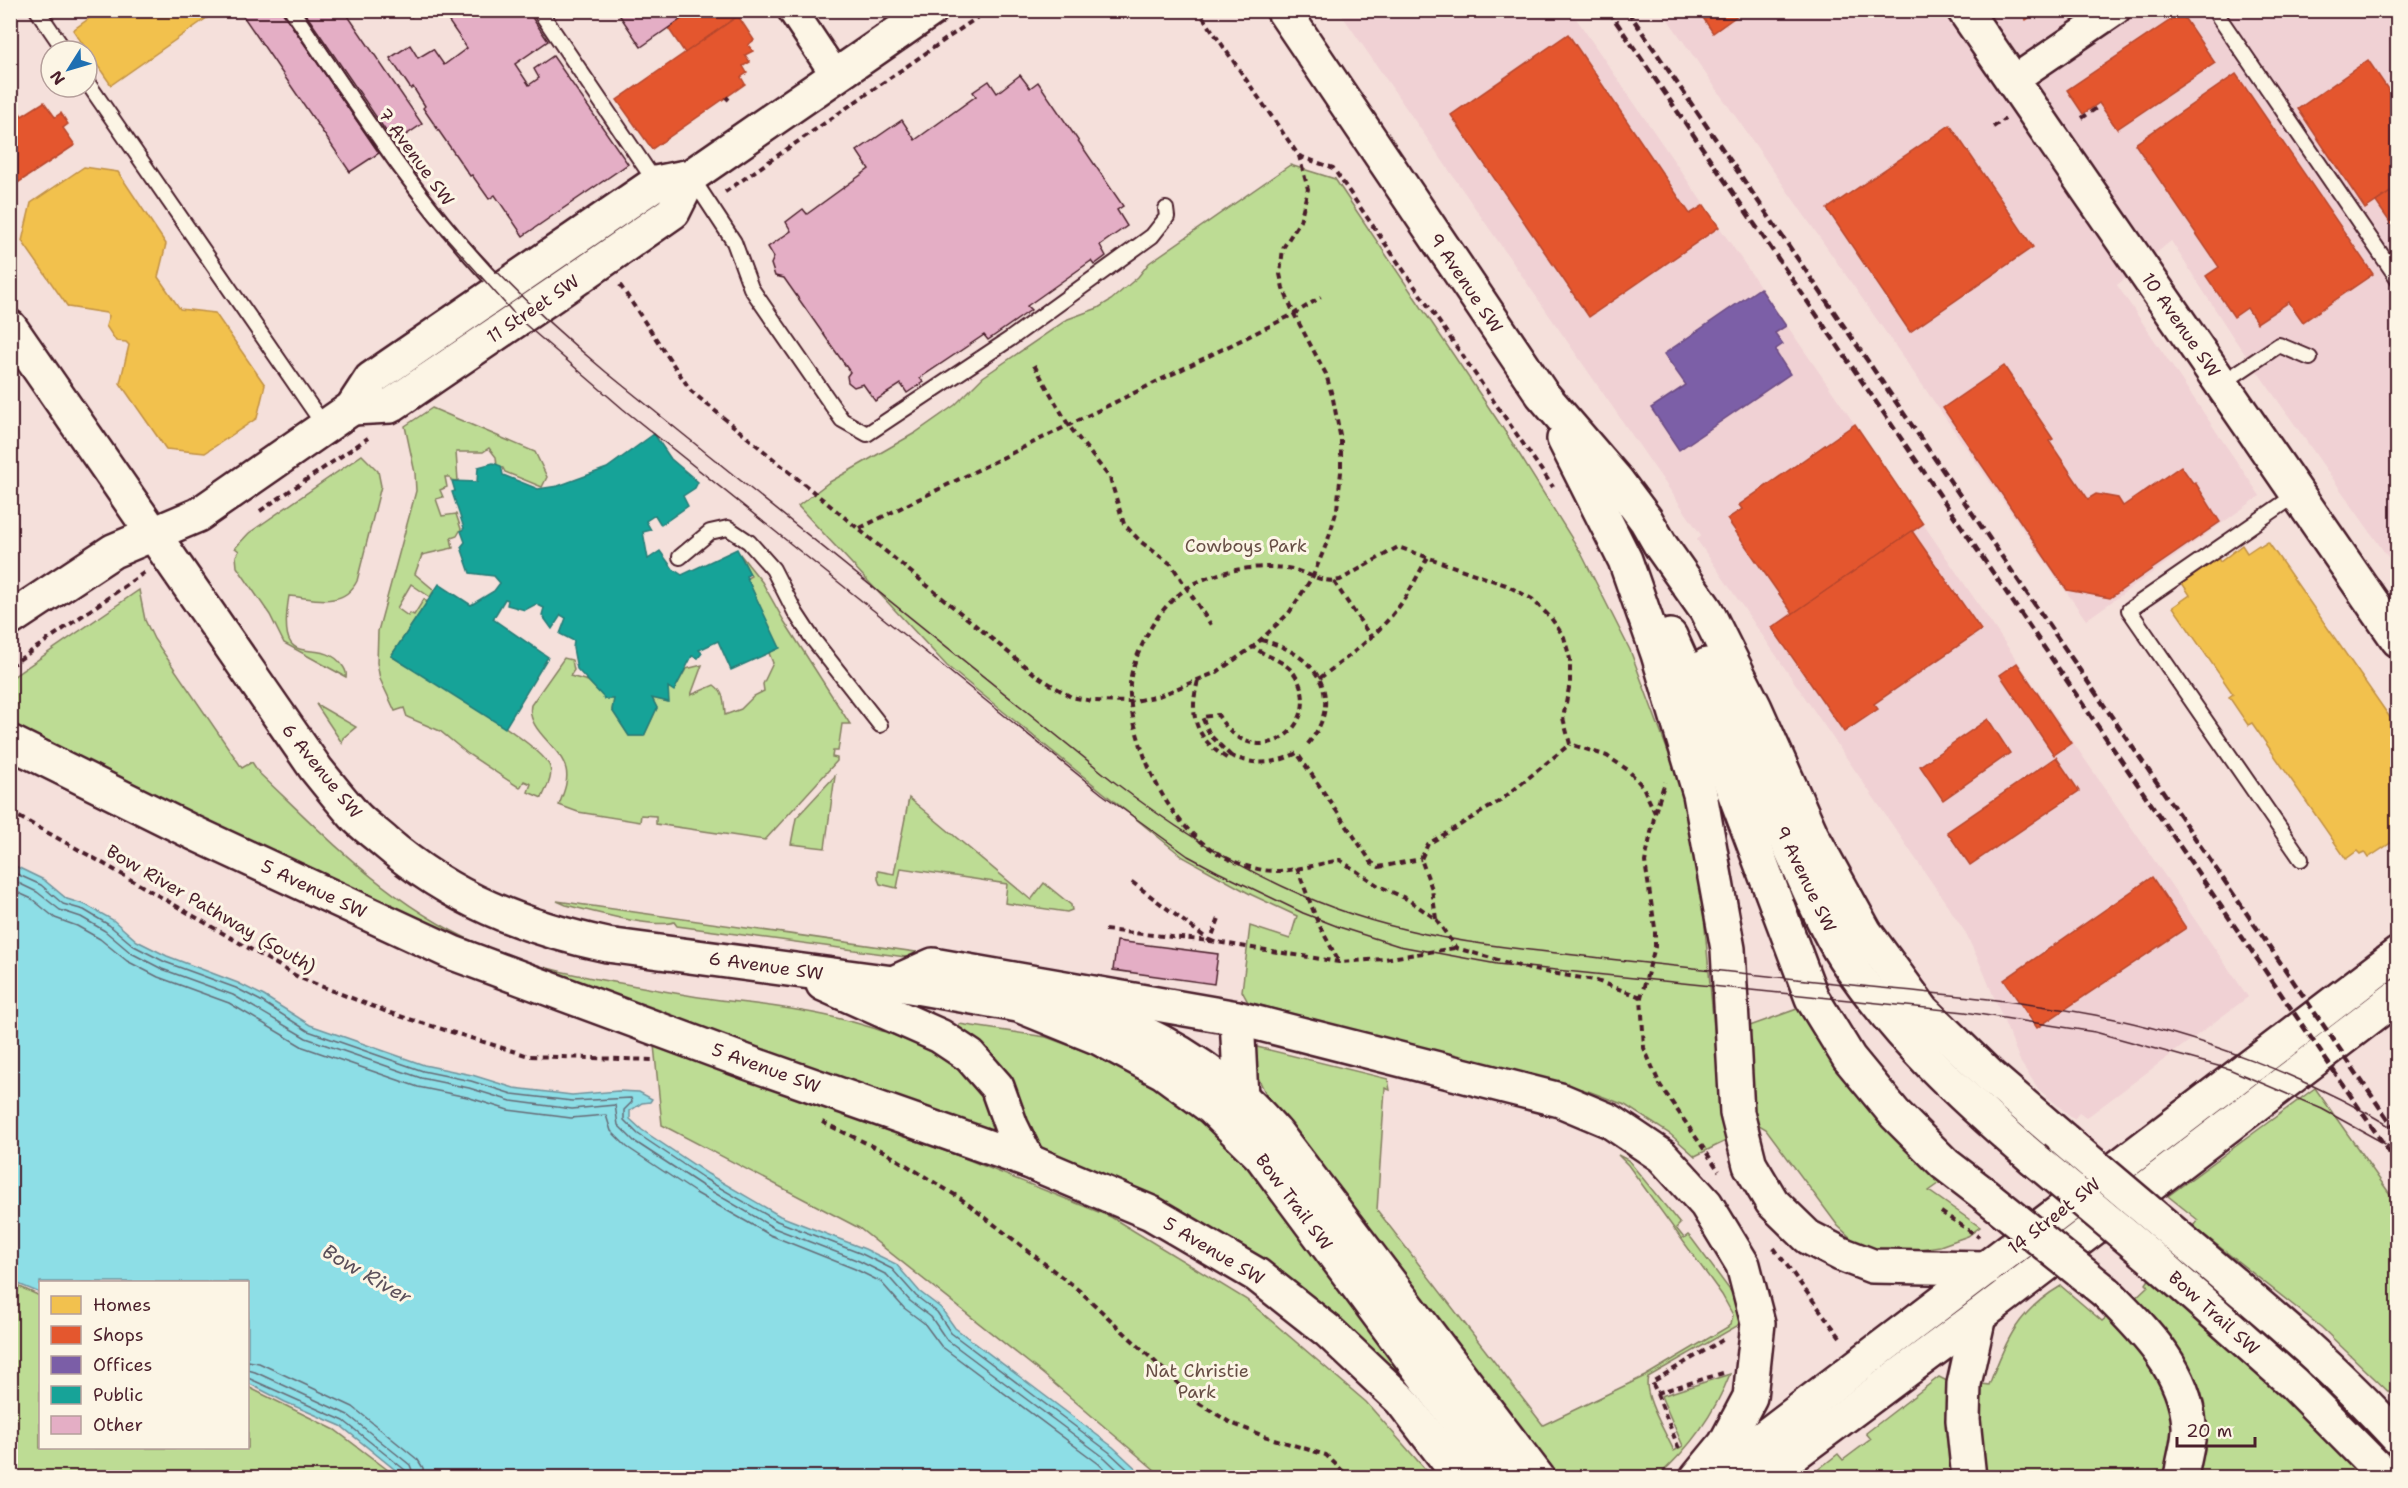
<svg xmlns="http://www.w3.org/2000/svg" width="2408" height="1488" font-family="'Shantell Sans',sans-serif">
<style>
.built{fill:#f0d1d4}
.green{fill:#bddc94;stroke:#847e60;stroke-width:1.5}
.water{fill:#8ddee6;stroke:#72929b;stroke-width:1.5}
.homes{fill:#f2c14e;stroke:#c09044;stroke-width:1.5}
.shops{fill:#e4572e;stroke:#b6462d;stroke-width:1.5}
.offices{fill:#7b5ea7;stroke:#6c4b82;stroke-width:1.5}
.public{fill:#17a398;stroke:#267b77;stroke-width:1.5}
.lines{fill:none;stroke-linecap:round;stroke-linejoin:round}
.shore{stroke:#656b76;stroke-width:1.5}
.building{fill:#e4aec5;stroke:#4a1f2b;stroke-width:1.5}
.service-casing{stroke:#4a1f2b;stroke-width:18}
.minor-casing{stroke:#4a1f2b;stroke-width:33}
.tertiary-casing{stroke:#4a1f2b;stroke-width:38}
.secondary-casing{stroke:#4a1f2b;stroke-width:38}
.path{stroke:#4a1f2b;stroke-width:4;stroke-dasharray:6 4.5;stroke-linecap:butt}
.service{stroke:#fcf5e5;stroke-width:14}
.minor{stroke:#fcf5e5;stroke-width:28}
.tertiary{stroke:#fcf5e5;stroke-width:33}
.secondary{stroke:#fcf5e5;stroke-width:33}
.tram{stroke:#4a1f2b;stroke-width:1.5}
.rail{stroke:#4a1f2b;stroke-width:4.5;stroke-dasharray:9 4.5;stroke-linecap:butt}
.secondary-bridge-casing{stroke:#4a1f2b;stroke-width:38;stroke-linecap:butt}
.secondary-bridge{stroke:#fcf5e5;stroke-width:33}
.labels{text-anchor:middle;stroke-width:6;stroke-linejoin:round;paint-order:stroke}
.street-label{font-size:18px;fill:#4a1f2b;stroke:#fcf5e5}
.park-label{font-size:18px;fill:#674e45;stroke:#fcf5e5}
.water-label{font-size:20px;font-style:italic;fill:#5b4f5a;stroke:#fcf5e5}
</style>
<rect width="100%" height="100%" fill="#f5e0db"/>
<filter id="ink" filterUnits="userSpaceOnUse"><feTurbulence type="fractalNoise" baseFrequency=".0167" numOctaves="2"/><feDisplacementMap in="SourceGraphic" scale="12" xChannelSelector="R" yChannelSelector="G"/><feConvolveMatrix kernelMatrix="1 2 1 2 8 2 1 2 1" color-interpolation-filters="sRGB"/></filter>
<g filter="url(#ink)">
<!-- built -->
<g class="built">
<path d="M1339,11h232l677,986 -162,121 -7,-5 -5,6 -35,-29 -18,-27 -39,-95 -17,-36 -17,-26 -251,-366 4,-5z"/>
<path d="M1662,11h735v559l-164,-233 -62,-96 -54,44 143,211 -174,124z"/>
</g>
<!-- green -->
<g class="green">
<path d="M1290,165l45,14 171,254 75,120 49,97 49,131 22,102 19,213 8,44 -33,16 -25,-22 -45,-29 -37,-14 -340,-89 -6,-11 8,-65 40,13 7,-23 -45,-21 -69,-38 -236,-191 -149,-160 30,-23 87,-50 40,-28 28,-28 85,-58 30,-11 13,-8 27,-23 11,-14z"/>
<path d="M432,408l103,44 12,25 -5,10 -37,-15 -2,-4 -6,-2 -1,-9 -7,-9 -6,4h-27l2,29 -7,-1 -1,-3h-5l2,10 -7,3 3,7 -7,2 6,17 14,-2 5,15 -4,7 -6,2 2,10 -31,7 -7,19 19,16 -4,7 -19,-13 -14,24 11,8 2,-3 4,2 10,-16 3,3 -36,54c29,18 151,87 159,111 3,11 -4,21 -8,31l-14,-6 3,-8 -7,-3 -4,7 -52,-34 -28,-23 -33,-14 -3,-9 -9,3 -15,-32 -3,-16 1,-32 38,-140 -1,-18 -10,-47z"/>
<path d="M362,455l16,16 3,15 -24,95c-14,28 -44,17 -68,15 -14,83 30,37 53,69 4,5 5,8 4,12l-62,-34 -14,-28 -33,-48 -1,-11 3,-5 -4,-3 14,-15z"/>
<path d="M739,553l23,29 22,39 66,103h-8l-4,27h-5l-1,6 5,1v3l-72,79 -109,-16v-8l-15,-1 -1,7 -62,-10 -19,-7c4,-11 10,-24 7,-36 -6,-24 -40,-38 -35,-64l33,-47 8,2 2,10 -4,6 18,5 17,17 9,1 -2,11 17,26h15l13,-28 -5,-10 16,4v-15l6,3 12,-21 16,-4 -11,30 23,-10c11,8 10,18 11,30l16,-6 13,-13 10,-5 -1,-7 10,-21 -4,-10 10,-5 -32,-70 4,-2z"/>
<path d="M139,590l6,30 9,19 88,129 10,-6 7,11c76,72 136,138 236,178 44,18 90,26 136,34 33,6 66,13 98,16 66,7 129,17 189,44 15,6 31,13 44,23 21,16 27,39 35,62l-1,6 -470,-165 -515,-240 -1,-52z"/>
<path d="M316,704l40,23 -13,11 -1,5z"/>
<path d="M835,776l-10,72 -34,-4 5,-26z"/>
<path d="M909,798l122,102 13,-17 27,22 1,5 -5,2 -62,-9 2,-19 -106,-16 -4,20 -17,-4 -2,-5v-8l16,3z"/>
<path d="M557,901l549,78 -2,5 -427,-58 -3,-4c-20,7 -83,-11 -108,-17z"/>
<path d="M1797,1009l59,85 35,39 52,48 -14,10 51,36 -12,9 -28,10 -33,5 -31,-2 -22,-8 -16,-15 -72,-97 -7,-4 -8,-18 -4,-80z"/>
<path d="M959,1024l87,13 65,24 30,15 63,46 22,20 23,25 164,216 -4,6 -364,-236c-16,-22 -21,-44 -32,-68 -11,-25 -32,-43 -55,-56z"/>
<path d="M654,1045l305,111 152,61 136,83 119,102 66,75h-269l-120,-103 -184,-146 -197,-103z"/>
<path d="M1253,1046l135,33 2,11 -5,-2 -8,122 166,215 102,-49 86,-51 2,-10 -11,-20 -94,-130 -10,-10 10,5 52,64 -4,4 8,10 4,-3 4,4 40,54 8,29 -3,4 -89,51c-6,18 18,56 26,74l9,-5 -22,-50 69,-22c-16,41 -40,74 -73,103h-109l-276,-370 -17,-36z"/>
<path d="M2315,1088l82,116v196l-76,-73 -128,-101 5,-6 -30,-24z"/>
<path d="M2152,1275l220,202h-175c6,-15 7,-29 7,-46 -1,-60 -32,-91 -71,-131l15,-14 -2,-2z"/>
<path d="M11,1283l29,13v152h208v-61l87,43 62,47h-386z"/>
<path d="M2061,1286l41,35 7,-6 53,61 13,57 -9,44h-181l-7,-51 4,-42 7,1c17,-45 29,-74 72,-99z"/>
<path d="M1939,1377l12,6 4,94 -148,1 31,-24 5,6 28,-21 -5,-6z"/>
</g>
<!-- water -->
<path class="water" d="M11,864l33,16 23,19 19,6 27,15 24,21 30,15 71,27 26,13 46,29 114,40 48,10 42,13 58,7 46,-4 21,1 13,7 -2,3 -8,1 -12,8v8l12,11 66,44 72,42 85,33 31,15 24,28 21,16 14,20 158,119 32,30h-741l-63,-51 -56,-24 -37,-19v-101h-208v11l-29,-12z"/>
<!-- homes -->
<g class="homes">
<path d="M101,10h117l-107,75 -38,-55z"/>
<path d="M84,167l34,5 48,72 -8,33 22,32 35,4 50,72 -8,33 -52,35 -39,-4 -46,-66 9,-38 -3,-3 -10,-1 -10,-15 3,-10 -3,-3 -38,-6 -46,-66 9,-38z"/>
<path d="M2268,542l130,187v109l-30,20 -4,-6 -4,2 -3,-3 -11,8 -94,-136 -4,2 -19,-28 4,-3 -60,-87 17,-12 -8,-12 36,-25 2,4 22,-17 5,8 12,-8 1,2z"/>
</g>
<!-- shops -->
<g class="shops">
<path d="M694,10h40l4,6 -53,37 -17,-25z"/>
<path d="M1698,10h47l-32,23z"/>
<path d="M2019,10h21l-14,10z"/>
<path d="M2181,13l34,50 -98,66 -18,-26 -16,11 -16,-24z"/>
<path d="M738,16l16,24 -6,5 5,6 -8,4 5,7 -7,4 4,7 -6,4 4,7 -93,65 -35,-49z"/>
<path d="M1568,34l122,180 14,-9 15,22 -130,90 -138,-202z"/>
<path d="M2368,60l30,44v83l-33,22 -67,-100z"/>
<path d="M2236,74l137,200 -70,48 -14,-20 -32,21 -10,-15 -13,9 -28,-41 13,-9 -84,-123z"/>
<path d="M10,98l12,18 22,-14 11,15 6,-4 7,11 -5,4 12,17 -65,43z"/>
<path d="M1950,125l83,122 -123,85 -83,-123z"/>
<path d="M2398,187v47l-22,-32z"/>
<path d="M2004,366l49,73 -4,2 39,58 8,-5 22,4 5,8 58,-40 12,17 2,-1 25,40 -110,76 -43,-8 -124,-182z"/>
<path d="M1855,424l68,100 -130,90 -66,-95 15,-10 -3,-4z"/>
<path d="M1912,531l69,99 -107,74 4,5 -34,23 -72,-104z"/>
<path d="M2017,663l54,80 -17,12 -54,-80z"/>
<path d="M1988,719l22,34 -67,47 -23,-34z"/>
<path d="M2056,757l23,34 -109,74 -23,-33z"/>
<path d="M2152,877l34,51 -149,100 -33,-48z"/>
</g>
<!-- offices -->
<path class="offices" d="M1760,288l26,38 -11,7 8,11 -7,5 1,5 13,20 -111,76 -28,-42 35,-23 -22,-31z"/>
<!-- public -->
<path class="public" d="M654,434l17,25 27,23 -3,6 -12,8 5,10 -27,19 -6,-10 -9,6 5,9 -8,2 5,27 12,-8 13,18 9,6 55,-26 13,25 -4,2 1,2 33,70 -49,22 -13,-29 -19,9 3,3 -4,5 -6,-2 -18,35 -6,-4 1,15 -17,-4 5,10 -13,28h-15l-17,-26 2,-11h-9l-28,-30 -4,-21 1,-7 -14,-7 6,-16 -5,-3 -9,14 -10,-14 2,-7 -8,-4 -11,6 -18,-5 1,-5 -3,-1 -12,20 55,38 -43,71 -114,-72 48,-72 32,21 23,-14 6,-8 -6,-7 -24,-3 -9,-26 4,-5 -4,-11 3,-3 -12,-36 3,-1 -3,-10 25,1 1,-15 15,-4 8,3 2,9 35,14 20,-3 49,-18z"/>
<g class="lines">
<!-- shore -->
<g class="shore">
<path d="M10,871l31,14 22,19 21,6 25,15 25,21 31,16 71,26 25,13 47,30 115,40 48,10 41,13 60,7 59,-3 1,4 -8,8v10l14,14 67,45 72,42 85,33 30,15 24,27 21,16 14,21 158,119 28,26"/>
<path d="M10,879l27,13 23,18 21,7 24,14 26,22 31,16 71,26 73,43 115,40 48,10 42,13 61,8 43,-4 3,20 16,16 67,44 73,43 85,33 28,14 23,26 21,16 15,22 159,119 21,20"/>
<path d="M10,889l22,10 23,19 22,8 23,13 27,22 31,16 71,26 74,44 115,40 49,10 41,13 63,8 35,-3 5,16 16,16 69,46 74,42 85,34 26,13 23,26 20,15 17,23 158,118 14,14"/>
<path d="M248,1361l11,2 94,44 65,53 5,8 1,10"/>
<path d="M248,1370l7,2 93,43 62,50 5,13"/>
<path d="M248,1378l96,43 61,49 2,8"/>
</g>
</g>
<!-- building -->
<g class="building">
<path d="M239,10h42l98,143 -29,19z"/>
<path d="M303,10h41l78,114 -28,19z"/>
<path d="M407,10h14l-10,7z"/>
<path d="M441,10h86l21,31 -33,23 14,21 10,-7 -5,-9 19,-13 75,108 -105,72 -28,-41 -6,4 -17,-24 -2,1 -47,-68 2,-2 -12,-19 -2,2 -21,-31 20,-13 8,13 15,-9 11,16 23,-17z"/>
<path d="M616,10h78l-53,37z"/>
<path d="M1020,75l10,13 8,-6 85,124 -6,4 10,16 -27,19 6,11 -12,9 -3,-4 -64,45 4,4 -43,30 -4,-5 -64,43 3,4 -16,11 -6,-9 -26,17 -12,-17 -9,3 -6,-5 -1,-6 3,-4 -66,-94 -9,-2 -4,-12 3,-7 -6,-10 23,-16 -5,-9 17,-13 4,5 62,-45 -12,-18 45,-31 13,20 61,-44 -3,-4 16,-11 8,12z"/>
<path d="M1117,941l101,13 -4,30 -101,-14z"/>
</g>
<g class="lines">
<!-- service casing -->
<g class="service-casing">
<g id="service">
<path d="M37,10l28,41"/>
<path d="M292,10c65,97 128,195 209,279"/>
<path d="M539,10l117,173"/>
<path d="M2214,10l184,269"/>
<path d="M87,82l238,345"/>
<path d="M692,178l42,64 17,46 91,132 25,14 143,-95 142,-103 15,-19 -1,-8"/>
<path d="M2221,384l58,-39 31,13"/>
<path d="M2297,494l-168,116 172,249"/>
<path d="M680,557l30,-25 18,-4 21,14 24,27 22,43 17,26 68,87"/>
</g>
</g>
<!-- minor casing -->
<g class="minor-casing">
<g id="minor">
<path d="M792,10l44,66"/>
<path d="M2012,81l104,-71"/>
</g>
</g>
<!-- tertiary casing -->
<g class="tertiary-casing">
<g id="tertiary">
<path d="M1964,10l434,630"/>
<path d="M352,408l38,-2 172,-117 111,-77 18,-36"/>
<path d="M10,619l103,-68 85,-36 154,-107 19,-29 285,-196 35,-7 240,-166"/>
<path d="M10,742l184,91 259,120 299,111 276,97 123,52 106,62 71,56 73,69 60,78"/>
</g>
</g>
<!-- secondary casing -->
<g class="secondary-casing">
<g id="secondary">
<path d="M1283,10l259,384 74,86 30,40 15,26 45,64 49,98 57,128 53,96 58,79 68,66 73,63"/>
<path d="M10,327l306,442c12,15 25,31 38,46 9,10 21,18 31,27 66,57 138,85 222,103l286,38 125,22 81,33 64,34 49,36 49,48 239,322"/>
<path d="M1564,439l61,121 33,94 42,140 28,155 9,164 13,52 22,37 36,35 33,17 31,12 115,2"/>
<path d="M1670,636l32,71 110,291 37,60 46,56 50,50 39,30"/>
<path d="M1707,665c28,60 56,121 83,182 16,35 33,77 54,110 54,81 116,138 189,201"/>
<path d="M893,983l40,-18 304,53 323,82 50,21 52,35 44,48 37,61 15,58 -8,74 -25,47 -28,34"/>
<path d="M823,984l117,52 30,20 27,31 14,39 17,35"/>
<path d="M1070,1007c62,14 122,48 171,90 12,10 24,24 35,36l262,345"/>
<path d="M1237,1018l4,79"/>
<path d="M2176,1235c77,65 154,128 222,203"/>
<path d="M2152,1258l141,125 94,95"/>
<path d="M2107,1293c37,37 78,77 82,132 1,15 -5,32 -7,47l-2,6"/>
<path d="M1713,1476l685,-522"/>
<path d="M1762,1478l217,-162 419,-320"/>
<path d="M1969,1478l-6,-58 1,-36 15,-68"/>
</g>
</g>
<!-- path -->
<g class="path">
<path d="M726,97l3,3"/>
<path d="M2082,118l16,-11"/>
<path d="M1993,127l12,-8"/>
<path d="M1299,156l34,12 220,319"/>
<path d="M725,192l263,-182"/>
<path d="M620,285l71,106 346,285 34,21 21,4 38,1 29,-6 58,-24 36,-25 36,-34 24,-37 15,-36 9,-31 4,-37v-32l-8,-41 -7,-25 -32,-60 -11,-26 -3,-14 3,-26 17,-27 8,-32 -9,-33 -101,-146"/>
<path d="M1034,365l35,61 41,52 14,46 17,18 30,22 40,61"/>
<path d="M260,511l108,-73"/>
<path d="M860,528l434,-214 27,-17"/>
<path d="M1334,582l37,55"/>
<path d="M1261,640c53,12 87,57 46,105"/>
<path d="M10,666l135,-94"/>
<path d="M1320,678c31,-23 63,-47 85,-80 8,-13 15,-27 23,-41"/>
<path d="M1198,681c-10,35 -2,58 30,78l3,-3c23,9 43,9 66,-3l75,110 7,4 42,-8"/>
<path d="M1231,756l-21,-21 -8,-18 16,-2c36,63 109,11 77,-40 -9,-14 -28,-18 -42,-28"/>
<path d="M10,812l82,45 208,121 90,35 139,43 124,4"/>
<path d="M1655,812l10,-30"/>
<path d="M1297,868l21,55 21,39"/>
<path d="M1132,882l78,59 10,-25"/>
<path d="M1436,919l-4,-30 -11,-30 7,-15 72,-43 70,-57"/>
<path d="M1105,930l105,11 129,21 45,-3 71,-11"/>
<path d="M1641,997l-47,-17 -61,-10 -77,-22 -20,-29 -29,-20 -30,-14 -37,-25c-23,4 -53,14 -77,10 -67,-12 -104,-67 -123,-127 -6,-19 -11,-38 -10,-59 1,-17 10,-35 18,-51 11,-22 31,-43 54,-53 26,-11 57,-15 85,-12 19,3 34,16 53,12l58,-33 108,38 26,14 19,19 13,19 6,22v24l-7,35 7,26 37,12 21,14 15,17 12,26 -10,49 10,66v19l-14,50 3,51 16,37 59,86"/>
<path d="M822,1122l61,29 77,47 121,94 119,112 31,19 33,13 62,19 24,23"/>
<path d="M1941,1212l38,25"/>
<path d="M1774,1248l66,89"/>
<path d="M1723,1373l-66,20 -5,-11 74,-44"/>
<path d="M1657,1394l22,55"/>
</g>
<!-- service -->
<use href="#service" class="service"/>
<!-- minor -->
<use href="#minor" class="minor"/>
<!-- tertiary -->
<use href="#tertiary" class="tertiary"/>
<!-- secondary -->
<use href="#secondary" class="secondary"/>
<!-- tram -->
<g class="tram">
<path d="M281,10l110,158 36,48 92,103 104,90 479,385 86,62 30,16 85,41 36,14 60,19 98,18 468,48 130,20 134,37 93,40 76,42"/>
<path d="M301,10c45,66 88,133 137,195 49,61 108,117 168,167l507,409c87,67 187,125 295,149 66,16 134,21 201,29 81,8 162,17 243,26 82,8 163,15 243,30 102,19 214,62 303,116"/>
</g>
<!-- rail -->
<g class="rail">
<path d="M1608,10l790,1155"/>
<path d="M1627,10l771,1124"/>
</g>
<!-- secondary-bridge casing -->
<g class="secondary-bridge-casing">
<g id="secondary-bridge">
<path d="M2064,1140l112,95"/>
<path d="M2033,1158l119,100"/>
<path d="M1984,1194l123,99"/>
</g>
</g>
<!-- secondary-bridge -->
<use href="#secondary-bridge" class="secondary-bridge"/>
</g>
</g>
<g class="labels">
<!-- street labels -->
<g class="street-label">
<text transform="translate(416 157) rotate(54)" y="6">7 Avenue SW</text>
<text transform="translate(1466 283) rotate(56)" y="6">9 Avenue SW</text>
<text transform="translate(533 309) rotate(-34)" y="6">11 Street SW</text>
<text transform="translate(2181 325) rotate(55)" y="6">10 Avenue SW</text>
<text transform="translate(322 771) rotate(51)" y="6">6 Avenue SW</text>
<text transform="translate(1806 879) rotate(64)" y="6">9 Avenue SW</text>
<text transform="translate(314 889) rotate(25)" y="6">5 Avenue SW</text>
<text transform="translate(211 909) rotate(30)" y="6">Bow River Pathway (South)</text>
<text transform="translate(766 966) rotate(8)" y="6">6 Avenue SW</text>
<text transform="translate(766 1068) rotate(20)" y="6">5 Avenue SW</text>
<text transform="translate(1294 1202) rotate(53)" y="6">Bow Trail SW</text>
<text transform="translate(2054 1216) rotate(-38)" y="6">14 Street SW</text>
<text transform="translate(1214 1251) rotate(31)" y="6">5 Avenue SW</text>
<text transform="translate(2214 1313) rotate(42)" y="6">Bow Trail SW</text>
</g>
<!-- park labels -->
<g class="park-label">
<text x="1246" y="552">Cowboys Park</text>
<text x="1197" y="1377">Nat Christie<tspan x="1197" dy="21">Park</tspan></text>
</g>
<!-- water labels -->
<g class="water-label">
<text transform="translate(367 1274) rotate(30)" y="7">Bow River</text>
</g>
</g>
<!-- margin -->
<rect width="2408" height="1488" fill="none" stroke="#fcf5e5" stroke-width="36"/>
<rect x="18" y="18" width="2372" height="1452" fill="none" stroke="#4a1f2b" stroke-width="2" filter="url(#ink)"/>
<!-- legend -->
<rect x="39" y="1281" width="210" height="168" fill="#fcf5e5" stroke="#b59f9b" stroke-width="1.5"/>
<rect x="51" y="1296" width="30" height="18" fill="#f2c14e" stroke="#b59f9b" stroke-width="1.5"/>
<text x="93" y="1311" font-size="18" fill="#4a1f2b">Homes</text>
<rect x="51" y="1326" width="30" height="18" fill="#e4572e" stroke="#b59f9b" stroke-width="1.5"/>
<text x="93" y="1341" font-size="18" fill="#4a1f2b">Shops</text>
<rect x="51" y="1356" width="30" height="18" fill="#7b5ea7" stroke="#b59f9b" stroke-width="1.5"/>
<text x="93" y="1371" font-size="18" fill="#4a1f2b">Offices</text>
<rect x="51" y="1386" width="30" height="18" fill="#17a398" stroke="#b59f9b" stroke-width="1.5"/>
<text x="93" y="1401" font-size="18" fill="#4a1f2b">Public</text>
<rect x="51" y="1416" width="30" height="18" fill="#e4aec5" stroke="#b59f9b" stroke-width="1.5"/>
<text x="93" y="1431" font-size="18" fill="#4a1f2b">Other</text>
<!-- north arrow -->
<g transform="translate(69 69) rotate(233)"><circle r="28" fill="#fcf5e5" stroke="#b59f9b" stroke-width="1.5"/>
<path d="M0-4.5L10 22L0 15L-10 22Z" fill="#1f6fb2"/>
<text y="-9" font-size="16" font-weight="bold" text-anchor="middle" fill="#4a1f2b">N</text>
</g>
<!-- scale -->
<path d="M2177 1437v9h78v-9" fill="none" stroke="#4a1f2b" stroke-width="3"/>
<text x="2186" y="1437" font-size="18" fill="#4a1f2b" stroke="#fcf5e5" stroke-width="4.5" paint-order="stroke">20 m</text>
</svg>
